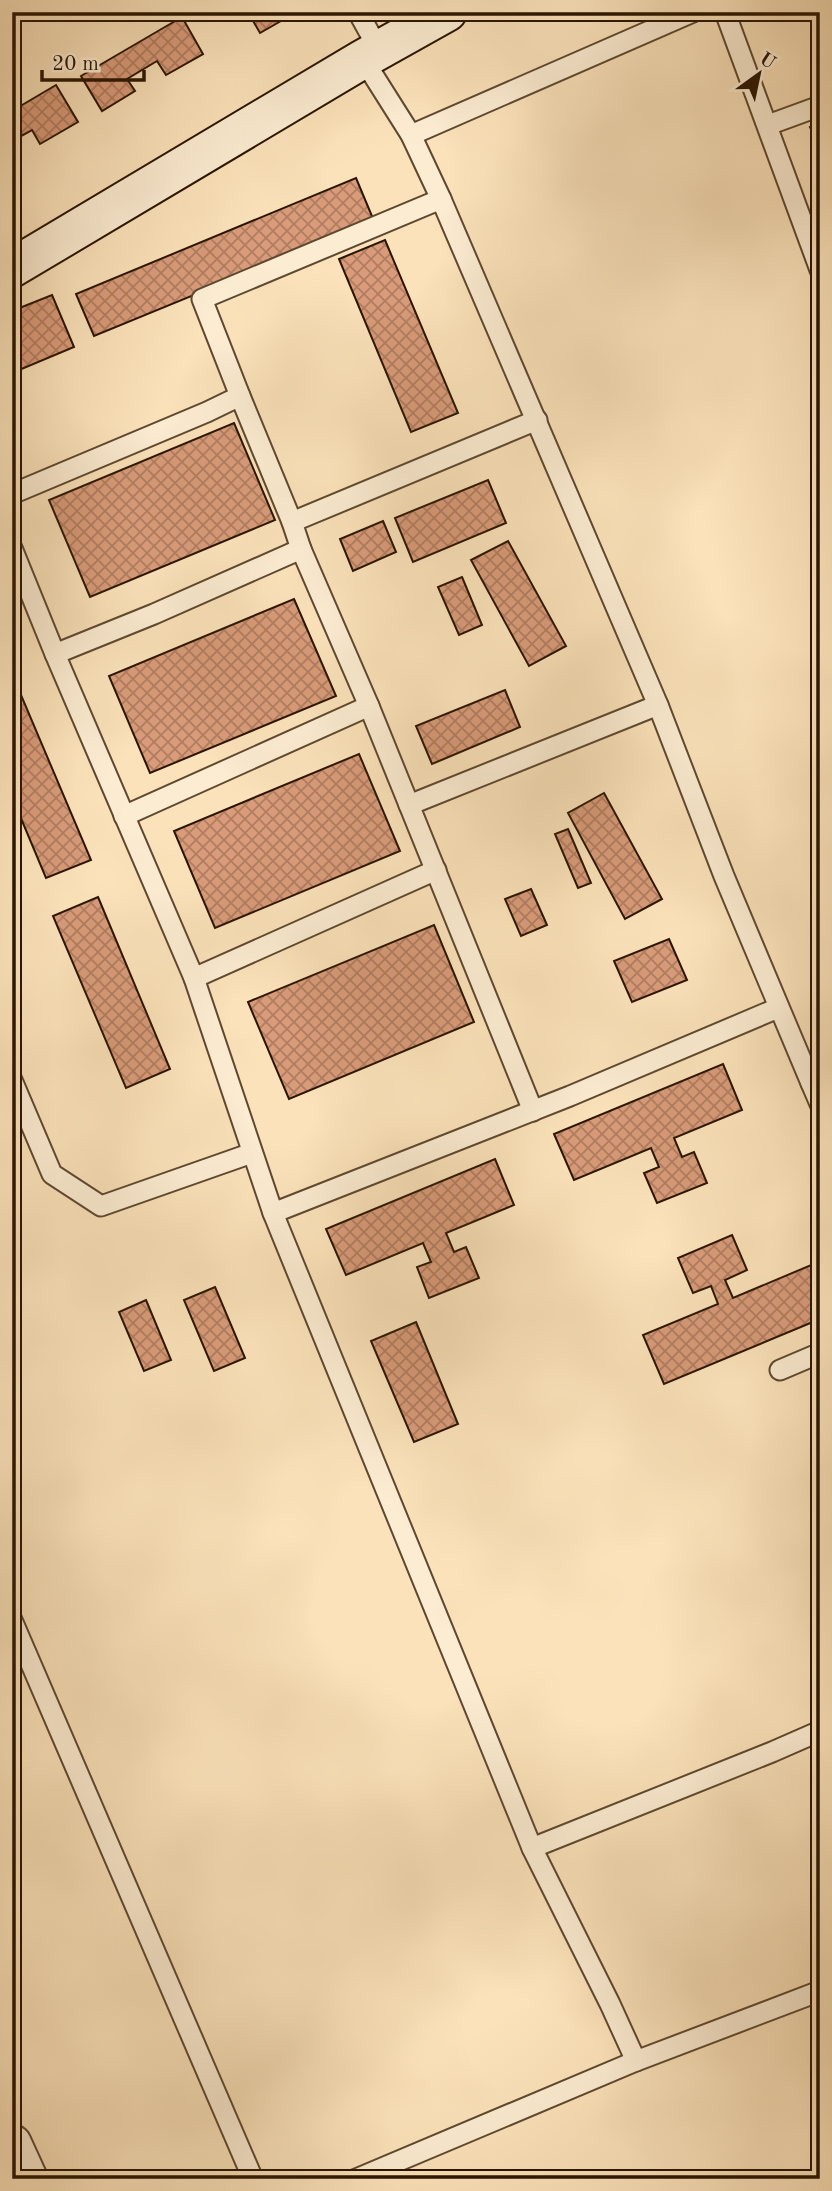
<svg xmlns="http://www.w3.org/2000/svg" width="832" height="2191" font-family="'Old Standard TT',serif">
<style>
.building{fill:url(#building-cross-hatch);stroke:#2a1501;stroke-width:2}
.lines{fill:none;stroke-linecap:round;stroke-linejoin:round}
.lane-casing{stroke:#5e482f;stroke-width:23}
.street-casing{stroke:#5e482f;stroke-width:42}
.secondary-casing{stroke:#2a1501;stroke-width:42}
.lane{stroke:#fcecd2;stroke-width:19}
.street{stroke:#fcecd2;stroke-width:38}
.secondary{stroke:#fcecd2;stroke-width:38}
</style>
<defs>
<pattern id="building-cross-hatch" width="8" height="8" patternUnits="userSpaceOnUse" patternTransform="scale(1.75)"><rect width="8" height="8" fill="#d99b79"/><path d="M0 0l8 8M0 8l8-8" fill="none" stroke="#b07d61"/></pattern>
</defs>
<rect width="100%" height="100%" fill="#fbe2ba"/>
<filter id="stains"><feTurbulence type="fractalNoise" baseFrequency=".00286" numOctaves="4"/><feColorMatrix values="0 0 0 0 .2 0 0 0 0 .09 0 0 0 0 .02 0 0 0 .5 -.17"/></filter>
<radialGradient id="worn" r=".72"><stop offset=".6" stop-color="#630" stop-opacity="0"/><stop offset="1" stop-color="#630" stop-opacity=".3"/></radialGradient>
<!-- building -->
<g class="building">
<path d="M248,12h47v1l-35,20z"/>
<path d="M182,17l21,37 -37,21 -9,-14 -30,18 8,12 -33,20 -21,-35z"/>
<path d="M56,85l22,37 -38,22 -8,-14 -20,11v-30z"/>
<path d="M820,123v26l-10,-22z"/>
<path d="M356,178l18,43 -280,115 -18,-42z"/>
<path d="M385,240l73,173 -47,19 -72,-173z"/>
<path d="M52,295l22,52 -62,26v-62z"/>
<path d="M234,423l41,97 -185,77 -41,-97z"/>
<path d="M488,480l18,43 -93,39 -18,-44z"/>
<path d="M383,521l13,31 -43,19 -13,-32z"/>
<path d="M508,541l58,105 -37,20 -58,-106z"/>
<path d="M462,577l20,48 -23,10 -21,-48z"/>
<path d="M294,599l42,97 -186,77 -41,-97z"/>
<path d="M18,688l73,172 -45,18 -34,-81v-106z"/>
<path d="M505,690l15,37 -88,37 -16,-38z"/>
<path d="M359,754l41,97 -185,77 -41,-97z"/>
<path d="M604,793l58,106 -37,20 -57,-106z"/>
<path d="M568,829l23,54 -13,5 -23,-54z"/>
<path d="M531,889l16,36 -26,11 -16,-37z"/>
<path d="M98,897l72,172 -44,19 -73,-172z"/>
<path d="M434,925l40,97 -185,77 -41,-97z"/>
<path d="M669,939l18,41 -55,22 -18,-41z"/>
<path d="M723,1064l19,46 -68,28 8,19 12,-5 13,31 -50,20 -13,-30 15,-6 -8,-19 -77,32 -20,-46z"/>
<path d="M495,1159l19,46 -68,28 8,19 12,-5 13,31 -50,20 -12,-31 14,-5 -8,-19 -77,32 -20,-46z"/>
<path d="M732,1235l15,35 -22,10 8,18 83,-35 4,9v47l-156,65 -21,-49 75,-31 -7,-18 -18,7 -15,-35z"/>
<path d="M215,1287l30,71 -31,13 -30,-71z"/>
<path d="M146,1300l25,60 -27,11 -25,-59z"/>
<path d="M416,1322l42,102 -44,18 -43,-101z"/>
</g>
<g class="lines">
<!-- lane casing -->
<g class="lane-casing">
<g id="lane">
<path d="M358,12l21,38"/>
<path d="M725,12l95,258"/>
<path d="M363,59l48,76 30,64 217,506 66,171 87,207"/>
<path d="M768,125l52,-19"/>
<path d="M411,135l282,-123"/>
<path d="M240,396l-38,-97 239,-100"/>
<path d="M12,494l195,-82 33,-16 52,126"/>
<path d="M12,548l43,106 139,324 79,235 297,-117 208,-88"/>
<path d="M55,654l99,-40 147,-65"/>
<path d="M409,805l249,-100"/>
<path d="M124,816l245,-110"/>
<path d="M194,978l242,-108"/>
<path d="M820,1079l-9,4 9,21"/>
<path d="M12,1080l40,94 49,32 151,-53"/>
<path d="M533,1111l-164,-405 -68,-157 -9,-27 245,-102"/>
<path d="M273,1213l259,635 78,156 26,57 184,-70"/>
<path d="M780,1370l40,-17"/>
<path d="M12,1620l241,559"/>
<path d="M532,1848l240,-96 48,-21"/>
<path d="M356,2179l280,-118"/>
</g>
</g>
<!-- street casing -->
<g class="street-casing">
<path id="street" d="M12,2144l16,35"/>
</g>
<!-- secondary casing -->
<g class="secondary-casing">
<path id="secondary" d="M12,268l351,-209 84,-47"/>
</g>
<!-- lane -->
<use href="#lane" class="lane"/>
<!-- street -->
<use href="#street" class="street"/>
<!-- secondary -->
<use href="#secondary" class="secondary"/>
</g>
<!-- margin -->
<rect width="832" height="2191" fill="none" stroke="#fbe2ba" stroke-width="42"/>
<rect x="14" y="14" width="804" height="2163" fill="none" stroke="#2a1501" stroke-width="3.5"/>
<rect x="21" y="21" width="790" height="2149" fill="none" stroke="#2a1501" stroke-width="2"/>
<!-- north arrow -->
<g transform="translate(759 74) rotate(33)" stroke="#fcecd2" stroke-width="5" paint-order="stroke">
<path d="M0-5L12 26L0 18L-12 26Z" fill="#2a1501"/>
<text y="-10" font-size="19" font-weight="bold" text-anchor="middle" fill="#2a1501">U</text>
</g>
<!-- scale -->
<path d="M42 70v10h102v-10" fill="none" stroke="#2a1501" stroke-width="3.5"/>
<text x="52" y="70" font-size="21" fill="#2a1501" stroke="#fcecd2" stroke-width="5" paint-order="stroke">20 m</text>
<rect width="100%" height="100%" filter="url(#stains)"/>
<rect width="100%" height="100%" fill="url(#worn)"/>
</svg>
